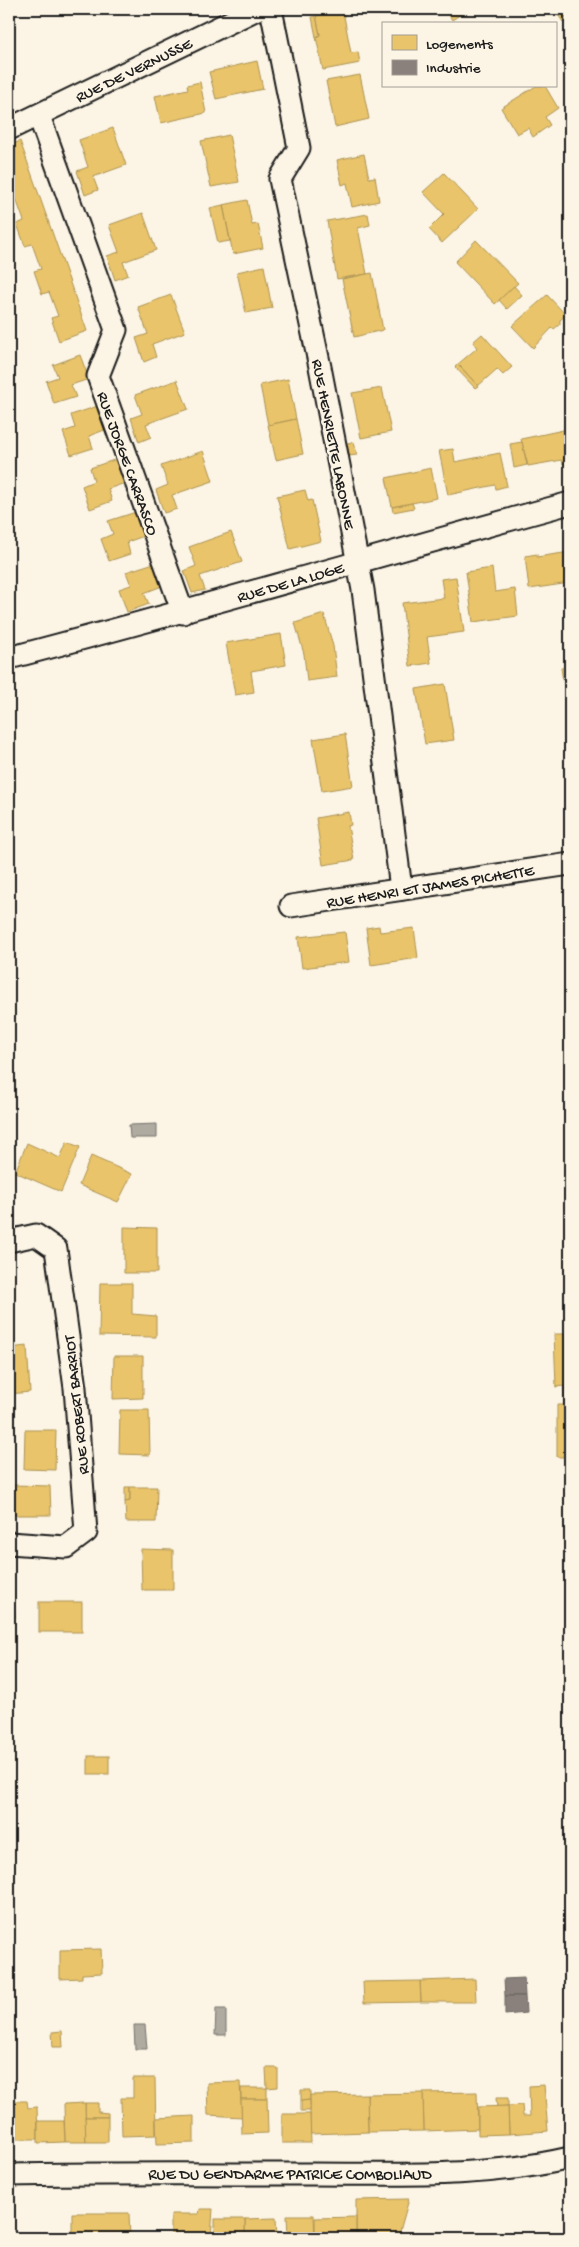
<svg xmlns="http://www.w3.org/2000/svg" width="579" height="2247" font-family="'Gochi Hand',sans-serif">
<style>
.water{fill:#b0aba1;stroke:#75726c}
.homes{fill:#e9c46a;stroke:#ac9253}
.industry{fill:#8a817c;stroke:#69635f}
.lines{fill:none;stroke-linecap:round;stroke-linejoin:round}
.street-casing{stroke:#1c1c1c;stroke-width:25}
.street{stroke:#fcf5e5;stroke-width:21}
.labels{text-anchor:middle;stroke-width:5;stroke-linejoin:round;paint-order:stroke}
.street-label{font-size:16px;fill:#1c1c1c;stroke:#fcf5e5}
</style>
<rect width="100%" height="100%" fill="#fcf5e5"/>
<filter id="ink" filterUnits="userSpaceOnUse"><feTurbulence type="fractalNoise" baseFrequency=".02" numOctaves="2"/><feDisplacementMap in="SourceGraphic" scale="10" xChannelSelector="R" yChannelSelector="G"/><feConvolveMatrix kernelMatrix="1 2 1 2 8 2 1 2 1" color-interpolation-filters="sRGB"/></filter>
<g filter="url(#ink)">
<!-- water -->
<g class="water">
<path d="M157,1124v14h-27l-1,-13z"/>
<path d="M216,2009h10v26h-11z"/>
<path d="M134,2025h11l2,24h-12z"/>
</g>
<!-- homes -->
<g class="homes">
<path d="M445,9h24l-17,11z"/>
<path d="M554,9h16v8l-7,5z"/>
<path d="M343,11l8,42 7,-1 2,11 -37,7 -7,-33 4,-2 -4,-19z"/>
<path d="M316,16l4,19 -4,2 -4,-20z"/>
<path d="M257,61l6,28 -47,10 -7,-27z"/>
<path d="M360,75l9,44 -34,8 -9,-46z"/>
<path d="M200,82l6,31 -45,10 -6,-27 33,-7 -1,-4z"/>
<path d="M536,86h9l13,22 -13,9 5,8 -17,12 -5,-9 -11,6 -16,-26z"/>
<path d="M113,128l13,37 -33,12 5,13 -13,5 -8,-24 11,-4 -9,-27z"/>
<path d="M229,135l10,47 -28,5 -10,-46z"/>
<path d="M20,141l67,190 -28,10 -8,-23 7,-2 -9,-24 -7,2 -8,-23 7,-2 -9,-25 -7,2 -8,-22 7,-3 -9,-25 -6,3v-53z"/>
<path d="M364,154l5,24 6,-1 4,24 -27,6 -5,-24 -5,2 -5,-25z"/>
<path d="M444,173l34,36 -36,34 -13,-14 15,-15 -21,-22z"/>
<path d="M247,200l5,25 6,-1 5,24 -30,6 -10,-49z"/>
<path d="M223,205l7,36 -12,2 -8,-35z"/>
<path d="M143,213l13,37 -33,12 5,13 -13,5 -8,-24 12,-4 -10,-27z"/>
<path d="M368,214l2,11 -12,3 9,46 -30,5 -10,-58z"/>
<path d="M476,240l42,43 -23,21 -40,-42z"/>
<path d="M264,266l8,42 -26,5 -9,-41z"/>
<path d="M372,273l11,57 -29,7 -12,-58z"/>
<path d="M514,286l8,9 -15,14 -8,-9z"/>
<path d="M171,295l14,37 -33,12 4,13 -12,5 -8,-24 12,-4 -10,-27z"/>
<path d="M547,295l19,20 -6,5v4l-6,5 -2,-1 -19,20 -21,-22z"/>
<path d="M482,334l30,33 -9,8 -6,-6 -19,17 -20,-22 19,-16 -4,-6z"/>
<path d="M80,355l9,24 -18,6 5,12 -22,7 -8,-23 12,-4 -5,-12z"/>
<path d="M458,364l20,22 -3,2 -20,-21z"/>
<path d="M288,379l8,40 -28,6 -8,-40z"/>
<path d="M177,380l11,29 -42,15 5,13 -12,5 -8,-24 11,-4 -7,-19z"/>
<path d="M382,388l9,44 -30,6 -9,-45z"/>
<path d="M98,406l9,23 -18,7 4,12 -22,7 -8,-23 12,-4 -4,-13z"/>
<path d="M296,419l7,35 -27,6 -8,-35z"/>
<path d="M568,429l2,34 -7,1 -1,-4 -34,6 -7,-27z"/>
<path d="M354,442l3,13 -8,1 -2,-13z"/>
<path d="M522,442l5,23 -13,3 -4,-24z"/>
<path d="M453,449l2,13 45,-9 7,33 -11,3 -1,-4 -47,10 -9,-44z"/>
<path d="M203,451l10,30 -41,14 5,14 -13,4 -8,-23 12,-5 -7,-19z"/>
<path d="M117,459l8,24 -17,6 4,12 -22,8 -8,-23 12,-5 -4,-13z"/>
<path d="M431,468l6,30 -45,9 -6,-29z"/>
<path d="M305,490l3,11 4,-1 9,41 -31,8 -13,-53z"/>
<path d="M412,503l2,5 -21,4 -1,-5z"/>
<path d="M136,512l8,24 -17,6 3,12 -21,7 -8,-22 12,-5 -5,-13z"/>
<path d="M231,532l11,30 -42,14 5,14 -13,3 -8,-22 12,-5 -7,-19z"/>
<path d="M570,552v31l-41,6 -4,-33 12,-2v3z"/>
<path d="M154,563l8,23 -18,7 5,11 -22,8 -8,-23 12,-4 -5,-13z"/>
<path d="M492,568l3,24 20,-3 3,27 -45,6 -7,-50z"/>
<path d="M456,577l8,55 -37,5 4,26 -21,3 -8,-63 42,-5 -3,-19z"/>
<path d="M324,614l9,32 4,31 -30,4 -3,-27 -9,-31z"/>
<path d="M281,634l5,31 -35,6 3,21 -19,3 -9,-52z"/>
<path d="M570,667v47h-2l-7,-46z"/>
<path d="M445,684l9,56 -29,4 -9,-55z"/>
<path d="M345,734l8,52 -31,5 -9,-52z"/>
<path d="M349,812l2,13 -3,1 6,34 -31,5 -7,-47z"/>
<path d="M379,926l1,6 34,-4 4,30 -47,7 -5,-37z"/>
<path d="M345,932l4,30 -47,6 -4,-31z"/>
<path d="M67,1142l13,5 -19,45 -46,-20 12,-29 33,15z"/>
<path d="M91,1156l41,18 -14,28 -39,-17z"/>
<path d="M124,1227l33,1v45h-33z"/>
<path d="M100,1283h32v31l24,2v21l-57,-1z"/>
<path d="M9,1303l4,45h-4z"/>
<path d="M566,1329h4v132l-1,-4h-12v-52h7v-19l-8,1 -2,-53h12z"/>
<path d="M27,1346l3,46 -21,2v-46z"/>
<path d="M114,1356h29v42l-30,1z"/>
<path d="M120,1410h29l1,45 -31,-1z"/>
<path d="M25,1430h31l-1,40 -31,-1z"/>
<path d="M13,1485l37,1 1,29h-38z"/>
<path d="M125,1487h5v14l-5,1z"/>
<path d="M130,1487h27l-1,35h-30l-1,-20 5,-1z"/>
<path d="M141,1549l32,1v40h-31z"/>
<path d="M9,1588h4l2,29 -6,1z"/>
<rect x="39" y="1602" width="43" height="30"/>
<rect x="88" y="1756" width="21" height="18"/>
<path d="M101,1949l1,24 -20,1v4l-22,1v-29z"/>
<path d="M475,1979l1,23h-55l-1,-21z"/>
<path d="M420,1981l1,21 -57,1 -1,-21z"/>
<path d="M62,2031l1,16h-10l-1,-15z"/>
<path d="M266,2068h12v19l-11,1z"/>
<path d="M133,2078h22l1,57 -34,1 -1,-38h12z"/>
<path d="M240,2082l2,35 -34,-2 -1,-32z"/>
<path d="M544,2085l4,46 -39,3 -1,-28 14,-1 1,11h7l-1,-30z"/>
<rect x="241" y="2088" width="26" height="11"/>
<path d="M301,2090h9v10l-9,1z"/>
<path d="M477,2092l1,37 -54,2 -1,-38z"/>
<path d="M423,2093l1,38 -56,1 -1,-38z"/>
<path d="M367,2094l1,38 -58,2v-39z"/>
<path d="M496,2098h12v8l-11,1z"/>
<path d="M241,2099h26l1,34 -26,1z"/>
<path d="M310,2100v11h-9v-10z"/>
<path d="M9,2101h18l1,7 9,-1 1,32h-29z"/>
<path d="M85,2103h13v9l10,1v4h-23z"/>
<path d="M85,2103l1,39h-21l-1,-38z"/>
<path d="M508,2106l1,28 -31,1v-28z"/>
<path d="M282,2114h28l1,29h-29z"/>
<path d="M194,2116v27l-37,1 -1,-26z"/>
<path d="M85,2117h23v25h-22z"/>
<path d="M38,2121h26l1,21 -27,1z"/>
<path d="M409,2199l-11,39h-42v-38z"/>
<path d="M200,2209h13l-2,29h-40v-24h28z"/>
<rect x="9" y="2212" width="4" height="26"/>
<path d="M72,2213h57l1,25h-58z"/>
<path d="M287,2215h27l1,23h-27z"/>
<path d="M356,2217v21h-41v-20z"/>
<path d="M276,2218l1,20h-32v-19z"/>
<rect x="215" y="2219" width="30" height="19"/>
</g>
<!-- industry -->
<g class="industry">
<path d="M524,1978l1,18h-20l-1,-17z"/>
<path d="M505,1996h20l1,17 -21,2z"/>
</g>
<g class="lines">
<!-- street casing -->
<g class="street-casing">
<g id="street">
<path d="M271,9l28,139 -19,31 40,188 43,223 38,299"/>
<path d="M39,116l77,214 -18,46 85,237"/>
<path d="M9,129l248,-120"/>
<path d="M9,658c188,-49 374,-104 561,-155"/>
<path d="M291,906l279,-42"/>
<path d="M9,1241l27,-6 20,14 19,139 11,144 -20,15 -57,-4"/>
<path d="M9,2175c100,-2 201,-1 302,-1 87,0 174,4 259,-16"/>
</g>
</g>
<!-- street -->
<use href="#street" class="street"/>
</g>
</g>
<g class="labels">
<!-- street labels -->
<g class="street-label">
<text transform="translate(133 69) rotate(-26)" y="6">RUE DE VERNUSSE</text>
<text transform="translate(335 444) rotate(79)" y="6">RUE HENRIETTE LABONNE</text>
<text transform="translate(129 463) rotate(70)" y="6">RUE JORGE CARRASCO</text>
<text transform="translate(290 581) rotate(-16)" y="6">RUE DE LA LOGE</text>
<text transform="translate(430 885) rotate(-9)" y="6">RUE HENRI ET JAMES PICHETTE</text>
<text transform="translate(75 1405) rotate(-96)" y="6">RUE ROBERT BARRIOT</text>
<text x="290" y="2179">RUE DU GENDARME PATRICE COMBOLIAUD</text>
</g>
</g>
<!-- margin -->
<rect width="579" height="2247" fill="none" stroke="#fcf5e5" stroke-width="30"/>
<rect x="15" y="15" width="549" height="2217" fill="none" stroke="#1c1c1c" stroke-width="2" filter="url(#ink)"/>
<!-- legend -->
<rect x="382" y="22" width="175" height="65" fill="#fcf5e5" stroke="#a29e95"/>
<rect x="392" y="35" width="25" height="15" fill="#e9c46a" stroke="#a29e95"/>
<text x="426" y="48" font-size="15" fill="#1c1c1c">Logements</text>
<rect x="392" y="60" width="25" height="15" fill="#8a817c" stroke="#a29e95"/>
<text x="426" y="72" font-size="15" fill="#1c1c1c">Industrie</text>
</svg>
